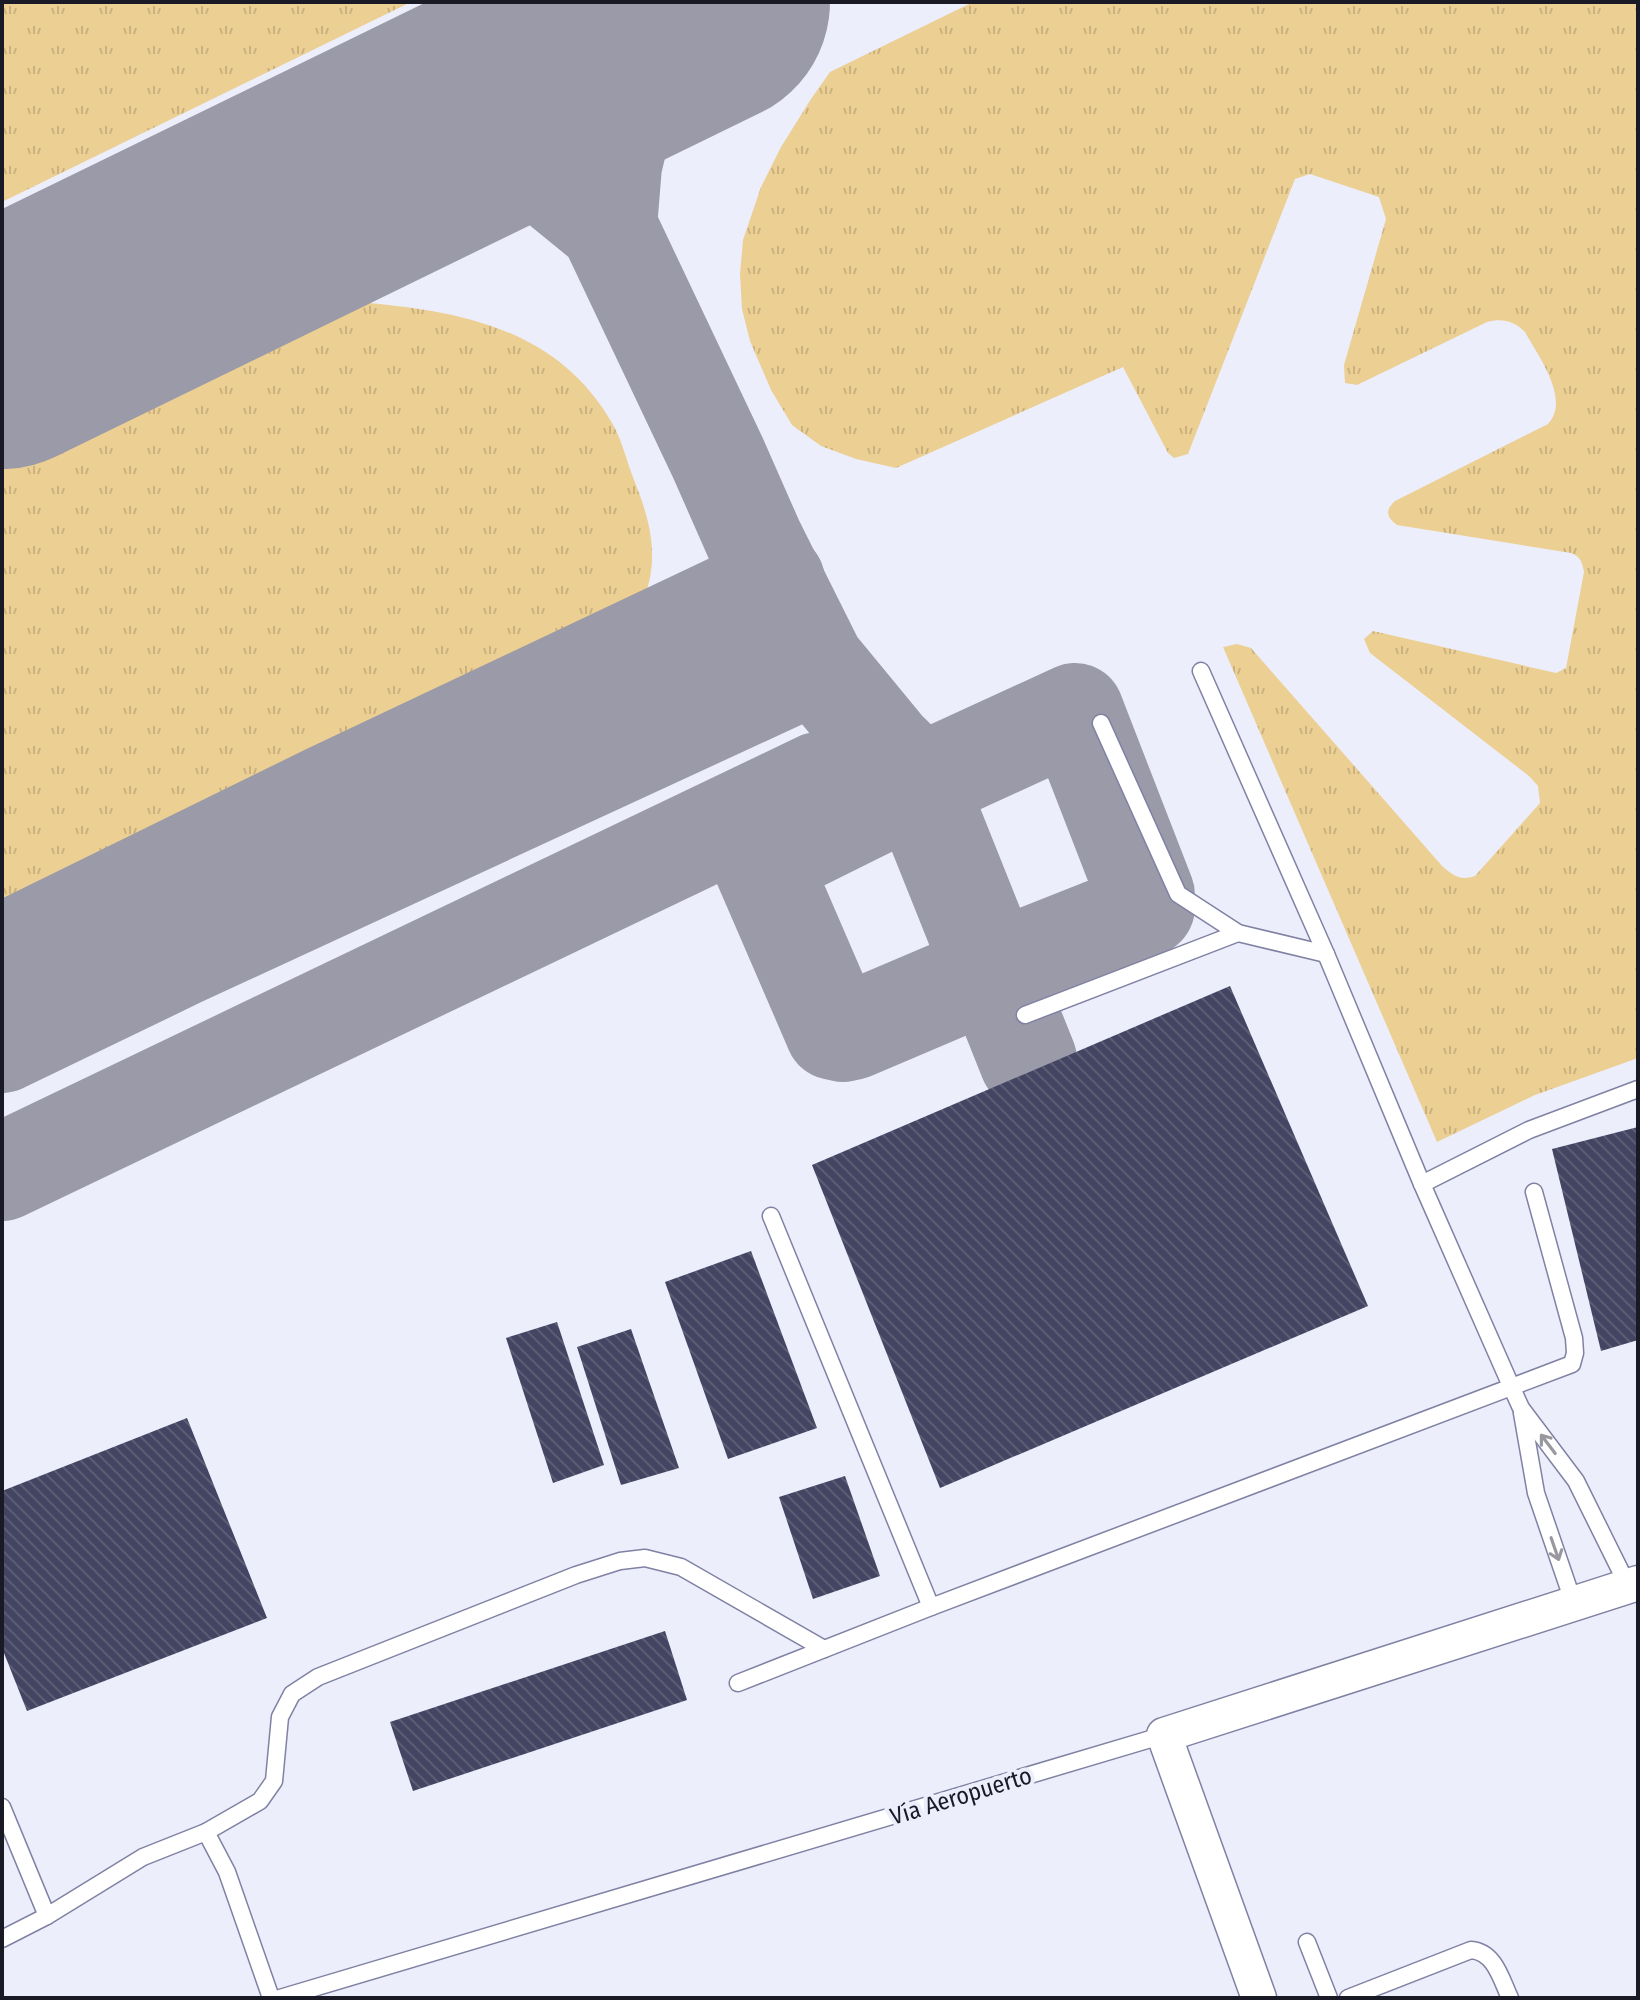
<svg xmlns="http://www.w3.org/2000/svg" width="1640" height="2000" font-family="'Fira Sans Condensed',sans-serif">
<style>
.grass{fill:url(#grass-tufts)}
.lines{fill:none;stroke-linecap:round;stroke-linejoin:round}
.taxiway{stroke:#9a9aa8;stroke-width:98}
.runway{stroke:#9a9aa8;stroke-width:246}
.building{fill:url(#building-back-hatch)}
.service-casing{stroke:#8082a3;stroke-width:19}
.minor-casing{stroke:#8082a3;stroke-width:37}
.service{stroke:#fff;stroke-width:16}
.minor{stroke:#fff;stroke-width:34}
.oneway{stroke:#98989e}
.labels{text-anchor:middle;stroke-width:8;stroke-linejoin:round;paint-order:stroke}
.street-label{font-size:24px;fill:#1a1a27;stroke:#eceefc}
</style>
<defs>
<pattern id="grass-tufts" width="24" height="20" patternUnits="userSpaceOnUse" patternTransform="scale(2)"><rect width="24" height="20" fill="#eccf93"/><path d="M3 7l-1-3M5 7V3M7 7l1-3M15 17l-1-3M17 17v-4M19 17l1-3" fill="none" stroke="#cab17f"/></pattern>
<pattern id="building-back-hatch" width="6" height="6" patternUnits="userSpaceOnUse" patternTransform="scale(2)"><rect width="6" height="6" fill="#444562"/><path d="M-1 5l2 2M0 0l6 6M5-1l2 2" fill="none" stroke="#5c5c74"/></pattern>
</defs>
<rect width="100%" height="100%" fill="#eceefc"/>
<!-- grass -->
<g class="grass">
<path d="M2,2h409l-409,200z"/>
<path d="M973,2h665v1056l-103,37 -98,47 -214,-495 14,-3 14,4 192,219c11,9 18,14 32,9l65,-73 -2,-17 -9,-10 -159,-123 -6,-14 9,-8 183,42 10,-5 18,-96c-2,-10 -3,-15 -13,-19l-174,-28c-11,-8 -12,-15 -2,-24l153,-77c23,-25 -10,-68 -23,-92 -11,-11 -23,-14 -38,-10l-130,63 -12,-2 -1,-18 42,-146 -7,-22 -69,-23 -15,5 -107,275 -14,4 -6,-5 -45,-86 -227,101 -40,-9 -35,-13 -29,-21 -21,-35 -21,-49 -8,-32 -2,-35 3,-34 18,-53 20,-40 30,-48 19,-27z"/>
<path d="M348,301c104,9 207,23 264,122 10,17 15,39 22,57 16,39 26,78 10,118l-642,310v-438z"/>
</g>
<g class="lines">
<!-- taxiway -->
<g class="taxiway">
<path d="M389,157l81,-2 56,10 27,16 55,45 110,232 37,84 61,122 70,85 29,28 113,283"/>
<path d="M608,226l5,-61 8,-34 16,-29 15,-35 44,-60"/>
<path d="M1075,712l71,183v12l-9,7 -144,57 -141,60 -9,2 -9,-2 -73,-169 157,-78z"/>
<path d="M2,953l324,-159 450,-213"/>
<path d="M2,1044l178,-86 636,-294"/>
<path d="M2,1172l817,-391"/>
</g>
<!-- runway -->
<path class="runway" d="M2,346l705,-344"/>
</g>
<!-- building -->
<g class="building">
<path d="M1230,986l138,320 -428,182 -128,-323z"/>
<path d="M1638,1127v213l-37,11 -49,-202z"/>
<path d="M751,1251l66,177 -89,31 -63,-177z"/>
<path d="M557,1322l47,143 -51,18 -47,-145z"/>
<path d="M631,1329l48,139 -58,17 -44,-138z"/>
<path d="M187,1418l80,200 -240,93 -25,-63v-157z"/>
<path d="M845,1476l35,100 -67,23 -34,-102z"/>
<path d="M665,1631l22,69 -274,91 -23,-69z"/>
</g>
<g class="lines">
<!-- service casing -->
<g class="service-casing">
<g id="service">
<path d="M1201,671l125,283 96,230 89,202 10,22 55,73 52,105"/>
<path d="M1101,723l77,171 60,39 88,21"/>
<path d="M1025,1015l213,-82"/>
<path d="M1422,1184l107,-54 109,-41"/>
<path d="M771,1216l160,391"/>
<path d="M1522,1413l14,80 38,111"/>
<path d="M738,1683l193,-76 641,-243 3,-11 -1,-15 -40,-146"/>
<path d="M2,1807l45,109 96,-59 63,-25 54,-31 14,-20 6,-64 12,-23 26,-17 258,-102 44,-14 25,-3 36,9 143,82"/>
<path d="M206,1832l21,40 44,126"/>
<path d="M2,1939l45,-23"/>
<path d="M1307,1942l22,56"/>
<path d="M280,1998l884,-263"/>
<path d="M1348,1998l123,-48c24,2 30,29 39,48"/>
</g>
</g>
<!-- minor casing -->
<g class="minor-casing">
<path id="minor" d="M1259,1998l-95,-263 474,-152"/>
</g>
<!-- service -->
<use href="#service" class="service"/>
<!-- minor -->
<use href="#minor" class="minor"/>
</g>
<!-- one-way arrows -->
<defs><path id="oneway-shaft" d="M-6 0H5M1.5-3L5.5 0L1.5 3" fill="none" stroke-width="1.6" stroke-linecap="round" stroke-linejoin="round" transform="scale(2)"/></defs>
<g class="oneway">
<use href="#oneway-shaft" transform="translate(1548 1444) rotate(-127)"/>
<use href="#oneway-shaft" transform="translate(1555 1549) rotate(71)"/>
</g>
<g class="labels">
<!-- street labels -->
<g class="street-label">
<text transform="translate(961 1796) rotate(-17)" y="8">Vía Aeropuerto</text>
</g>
</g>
<!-- border -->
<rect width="1640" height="2000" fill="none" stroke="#1a1a27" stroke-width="8"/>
</svg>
